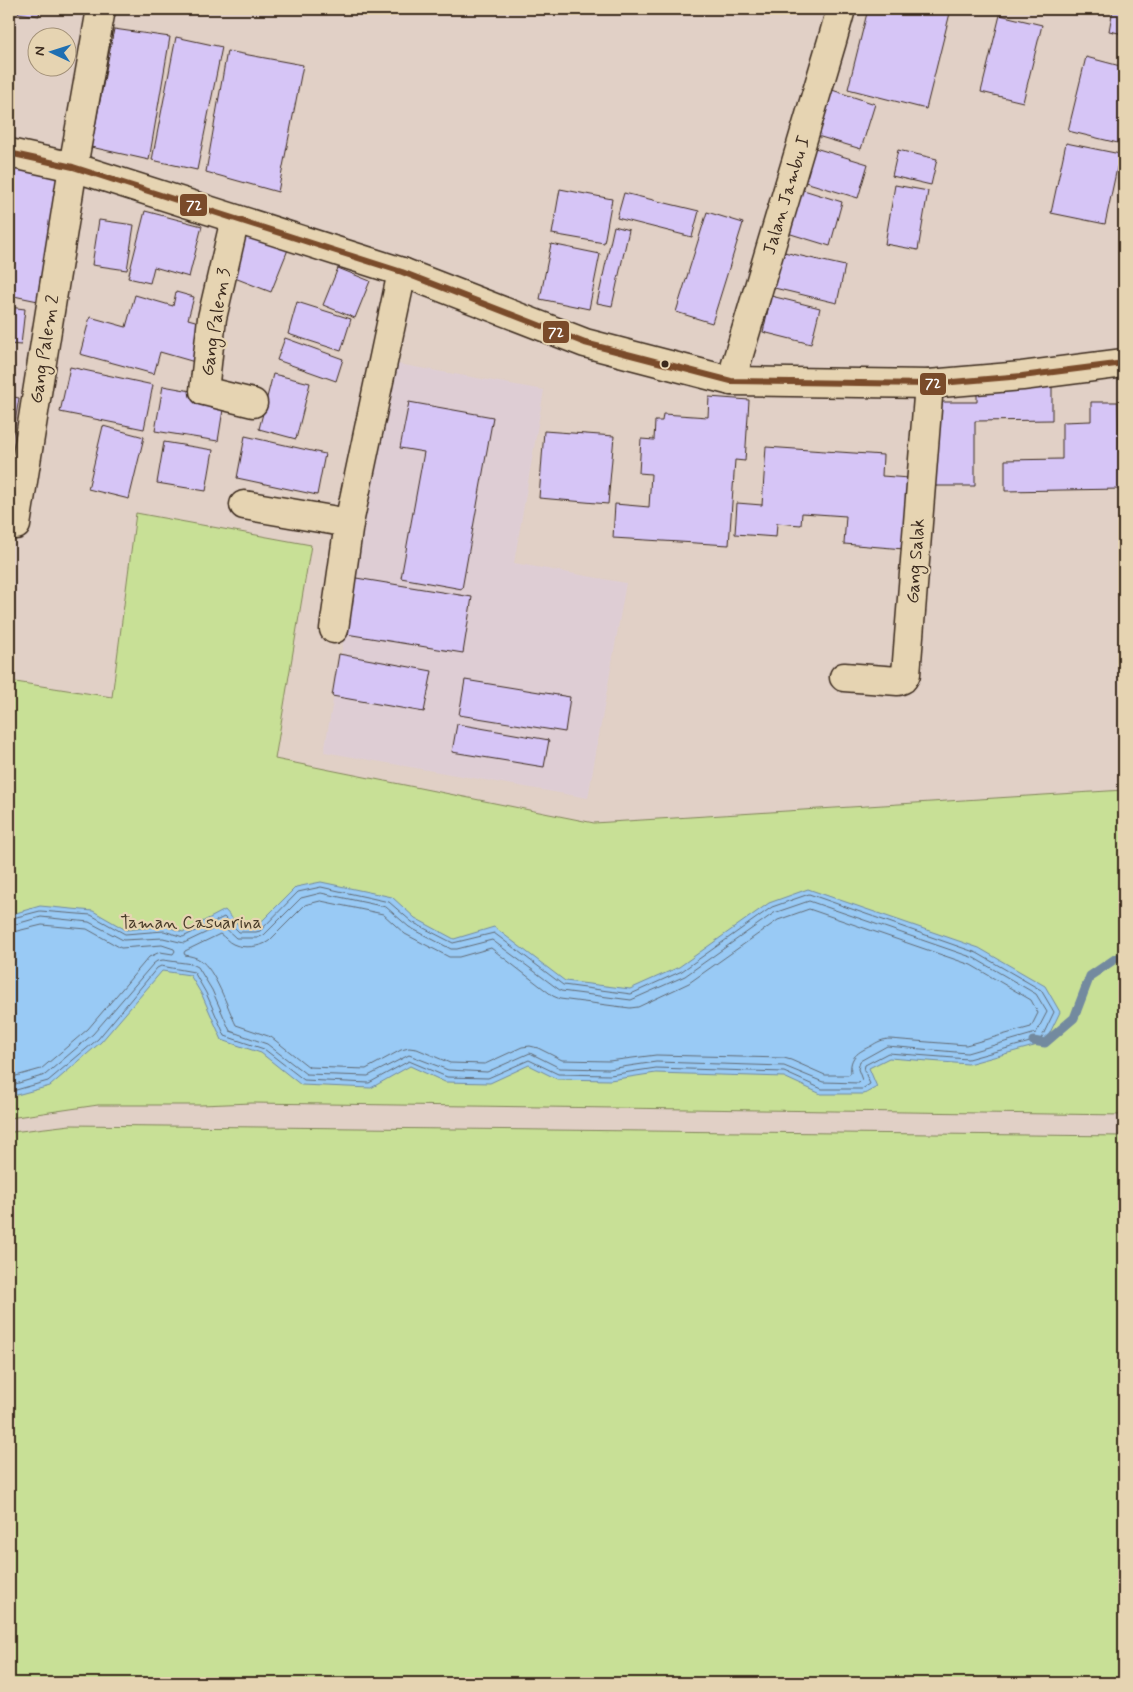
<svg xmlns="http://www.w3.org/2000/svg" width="1133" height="1692" font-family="Mynerve,sans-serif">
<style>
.built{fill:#decdd4}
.green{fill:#c8e096;stroke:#82855a}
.water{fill:#99caf5;stroke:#738a9f}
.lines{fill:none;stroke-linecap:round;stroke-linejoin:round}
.shore{stroke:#616a74;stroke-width:1}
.stream{stroke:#738a9f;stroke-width:9}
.building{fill:#d6c5f6;stroke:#3b2a1e}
.minor-casing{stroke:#3b2a1e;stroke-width:31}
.secondary-casing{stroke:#3b2a1e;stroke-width:31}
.minor{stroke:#e6d4b2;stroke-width:28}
.secondary{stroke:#e6d4b2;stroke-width:28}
.bus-1-casing{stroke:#e6d4b2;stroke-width:10}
.bus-1{stroke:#7a4b2a;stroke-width:6}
.bus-dot{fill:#3b2a1e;stroke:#e6d4b2;stroke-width:2}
.labels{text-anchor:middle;stroke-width:4.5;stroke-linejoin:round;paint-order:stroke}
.street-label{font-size:18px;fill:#3b2a1e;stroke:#e6d4b2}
.park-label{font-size:18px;fill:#493c2a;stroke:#e6d4b2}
.line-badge{stroke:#e6d4b2;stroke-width:2}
.badge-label{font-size:14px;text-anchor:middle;font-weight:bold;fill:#fff}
</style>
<rect width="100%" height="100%" fill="#e1d0c6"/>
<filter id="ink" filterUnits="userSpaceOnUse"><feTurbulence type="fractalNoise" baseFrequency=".02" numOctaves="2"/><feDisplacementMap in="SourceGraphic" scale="10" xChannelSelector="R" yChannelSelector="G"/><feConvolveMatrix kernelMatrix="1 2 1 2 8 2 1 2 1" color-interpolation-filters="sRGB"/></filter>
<g filter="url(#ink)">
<!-- built -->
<path class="built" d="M392,363l152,27 -30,173 112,20 -38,215 -264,-46z"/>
<!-- green -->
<g class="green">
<path d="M136,513l175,32 -36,214 319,64 530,-33v325l-872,-12 -51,2h-103l-89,13v-437l103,16z"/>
<path d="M70,1125l1054,11v547h-1115v-545l3,-6z"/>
</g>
<!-- water -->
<path class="water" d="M321,882l71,15 23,21 39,21 40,-12 71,54 65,8 49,-22 90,-64 39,-14 171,59 66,38 15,26 -15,31 -77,21 -79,-6 -20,10 8,19 -13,7h-43l-37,-17 -128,-4 -46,7 -53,-1 -28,-14 -39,18 -45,-1 -35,-16 -39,22 -70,-3 -40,-32 -39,-13 -20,-45 -12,-20 -28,-4 -61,71 -51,44 -41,11v-182l31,-9 53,5 33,19 39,-4 18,6 42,-22 16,18 15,-1 40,-40z"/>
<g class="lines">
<!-- shore -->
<g class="shore">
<path d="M321,901l62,13 22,20 44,23h10l32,-9 62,48 7,3 70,9 8,-1 51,-24 89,-63 31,-11 162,56 60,35 7,13 -7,14 -65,18 -76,-6c-7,0 -13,3 -19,7 -13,6 -22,11 -20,27l-3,2h-23l-34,-15 -7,-2 -128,-3 -47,6 -47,-1 -24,-12 -8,-2 -8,1 -37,17 -35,-1 -33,-14 -8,-1 -8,2 -35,19 -57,-2 -38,-30 -35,-12c-8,-16 -21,-56 -36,-65 -4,-3 -10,-4 -15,-5l-1,-2 1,-2 35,-17c5,3 8,8 13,10 10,5 28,3 36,-3l36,-36z"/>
<path d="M9,919l31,-8 51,4 34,19 39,-3 19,6 41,-20 15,15h17l4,-1 38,-39 23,-5 68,15 23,20 41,21 41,-10 69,52 68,9 51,-23 90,-64 37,-13 168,59 64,37 13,22 -13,27 -73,20 -80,-6 -23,12 -1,5 6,14 -8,5h-40l-38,-17 -128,-4 -46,7 -52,-1 -29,-14 -41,18 -41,-1 -38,-16 -40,22 -65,-3 -40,-31 -39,-13 -19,-43 -12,-21 -33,-6 -4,2 -59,71 -50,42 -39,11"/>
<path d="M9,926l32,-9 48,5 34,18 40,-2 21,5 38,-18 14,13h21l7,-3 37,-37 20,-5 65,14 23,20 42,22h6l35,-9 69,51 70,9 54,-24 89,-63 35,-12 165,57 62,36 11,18 -11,21 -69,20 -80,-7 -27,15 -2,8 4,11 -3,3 -36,-1 -39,-16 -128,-4 -47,7 -49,-1 -30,-15 -43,19 -39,-2 -39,-15 -41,21 -62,-2 -39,-30 -37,-13 -18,-41 -14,-23 -6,-3 -29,-4 -6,1 -4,3 -60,70 -48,41 -36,11"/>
<path d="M9,933l33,-8 45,4 34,19 41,-3 12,4 1,2 -2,3 -13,-2 -11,5 -61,72 -47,40 -32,9"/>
</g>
<!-- stream -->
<path class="stream" d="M1033,1041l12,2 29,-25 16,-42 25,-17 9,-3"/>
</g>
<!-- building -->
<g class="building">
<path d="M19,9h21l-1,7 -21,-3z"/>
<path d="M868,9h83l-25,100 -78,-20z"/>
<path d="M1113,9h11v25l-15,-3z"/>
<path d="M1000,15l42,10 -19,77 -42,-10z"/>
<path d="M114,29l56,8 -21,123 -58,-13z"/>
<path d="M176,37l46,10 -25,123 -45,-10z"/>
<path d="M227,51l76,14 -25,127 -72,-20z"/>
<path d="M1086,57l38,10v68l-2,9 -54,-13z"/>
<path d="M829,89l46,15 -14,45 -47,-14z"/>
<path d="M1066,143l54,11 -15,70 -54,-11z"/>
<path d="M805,145l63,19 -10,34 -63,-19z"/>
<path d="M898,150l39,9 -6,26 -39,-9z"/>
<path d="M9,162l54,11 -25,128 -29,-6z"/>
<path d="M895,185l33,6 -10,59 -33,-6z"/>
<path d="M794,187l48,15 -12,44 -49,-15z"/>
<path d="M560,189l52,10 -8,44 -52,-9z"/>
<path d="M624,193l75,18 -7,26 -75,-19z"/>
<path d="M145,211l57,15 -13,51 -35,-10 -4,16 -22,-5z"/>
<path d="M707,212l36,11 -31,100 -36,-11z"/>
<path d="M99,220l35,5 -7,45 -35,-5z"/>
<path d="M614,226l15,4 -17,76 -15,-3z"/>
<path d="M245,229l44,18 -18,45 -44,-17z"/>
<path d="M551,244l49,10 -11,55 -49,-10z"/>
<path d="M775,250l70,16 -8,37 -71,-17z"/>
<path d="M338,268l32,13 -15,37 -32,-13z"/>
<path d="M176,292l18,5 -6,22 18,5 -11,38 -35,-10 -6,22 -74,-20 10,-37 36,10 9,-32 38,11z"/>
<path d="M771,296l49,12 -9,36 -48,-12z"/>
<path d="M297,302l54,17 -10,32 -53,-17z"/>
<path d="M9,307l16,2 -4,36 -12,-1z"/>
<path d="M285,338l58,21 -7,22 -59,-21z"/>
<path d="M70,367l83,18 -9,44 -84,-17z"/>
<path d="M273,374l37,9 -14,56 -37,-10z"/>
<path d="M977,383h75v37l-77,1v65h-41v-84h43z"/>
<path d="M163,386l62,11 -7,44 -63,-10z"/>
<path d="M9,396l10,2 -7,42 -3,-1z"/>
<path d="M709,397l40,3 -4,61 -10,-1 -6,85 -116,-7 2,-34 34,3 2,-33 -12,-1 2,-34 13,1 1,-19h7l1,-7 45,3z"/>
<path d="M409,402l84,15 -31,172 -61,-11 23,-126 -24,-4z"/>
<path d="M1091,402h27l2,87 -115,2v-31l57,-1v-37l29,-1z"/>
<path d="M103,426l41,11 -15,62 -41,-10z"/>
<path d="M544,431l70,5 -6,68 -69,-6z"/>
<path d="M245,436l80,18 -8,41 -80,-17z"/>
<path d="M164,442l49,8 -7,41 -49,-8z"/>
<path d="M766,447l117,8 -1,21 27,2 -5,71 -60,-5 2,-28 -44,-3 -1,12 -24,-2 -1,14 -41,-3 2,-31 25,2z"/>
<path d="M350,577l122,20 -9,56 -123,-20z"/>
<path d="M339,654l93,17 -8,41 -92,-16z"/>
<path d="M465,680l105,17 -5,35 -106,-17z"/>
<path d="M457,724l92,16 -5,27 -92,-15z"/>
</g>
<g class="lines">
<!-- minor casing -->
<g class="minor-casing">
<g id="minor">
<path d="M235,219l-23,99 -8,73 49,12"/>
<path d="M731,381l101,-340 9,-32"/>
<path d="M244,505l105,18 53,-251"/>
<path d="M9,523l7,2 57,-358 28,-158"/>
<path d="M334,629l15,-106"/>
<path d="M844,677l54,4 5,-2 3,-5 23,-290"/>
</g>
</g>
<!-- secondary casing -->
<g class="secondary-casing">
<path id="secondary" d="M9,153l64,14 329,105 183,71 146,38 198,3 93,-8 102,-13"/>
</g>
<!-- minor -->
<use href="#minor" class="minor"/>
<!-- secondary -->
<use href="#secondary" class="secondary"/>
<!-- bus-1 casing -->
<g class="bus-1-casing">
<path id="bus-1" d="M9,153l64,14 329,105 183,71 146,38 198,3 93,-8 102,-13"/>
</g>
<!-- bus-1 -->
<use href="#bus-1" class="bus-1"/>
</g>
</g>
<!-- markers -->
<circle class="bus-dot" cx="665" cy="364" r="4.5"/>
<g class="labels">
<!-- street labels -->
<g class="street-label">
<text transform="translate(786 195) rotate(-73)" y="6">Jalan Jambu I</text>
<text transform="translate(215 322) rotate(-81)" y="6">Gang Palem 3</text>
<text transform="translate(44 349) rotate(-81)" y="6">Gang Palem 2</text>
<text transform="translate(915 561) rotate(-86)" y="6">Gang Salak</text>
</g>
<!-- park labels -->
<g class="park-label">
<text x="191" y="928">Taman Casuarina</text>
</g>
</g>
<g class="line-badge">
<rect x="179" y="193" width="29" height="24" rx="5" fill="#7a4b2a"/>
<rect x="542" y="320" width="28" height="24" rx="5" fill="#7a4b2a"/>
<rect x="919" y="372" width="28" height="24" rx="5" fill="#7a4b2a"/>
</g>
<g class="badge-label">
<text x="194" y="210">72</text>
<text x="556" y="337">72</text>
<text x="933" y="388">72</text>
</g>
<!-- margin -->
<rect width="1133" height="1692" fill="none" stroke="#e6d4b2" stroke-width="30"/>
<rect x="15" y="15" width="1103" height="1662" fill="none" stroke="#3b2a1e" stroke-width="2" filter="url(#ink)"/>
<!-- north arrow -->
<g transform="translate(52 52) rotate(274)"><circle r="24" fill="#e6d4b2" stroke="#a29077"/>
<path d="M0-4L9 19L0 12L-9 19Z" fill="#1f6fb2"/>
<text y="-8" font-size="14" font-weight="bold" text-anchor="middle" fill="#3b2a1e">N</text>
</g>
</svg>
